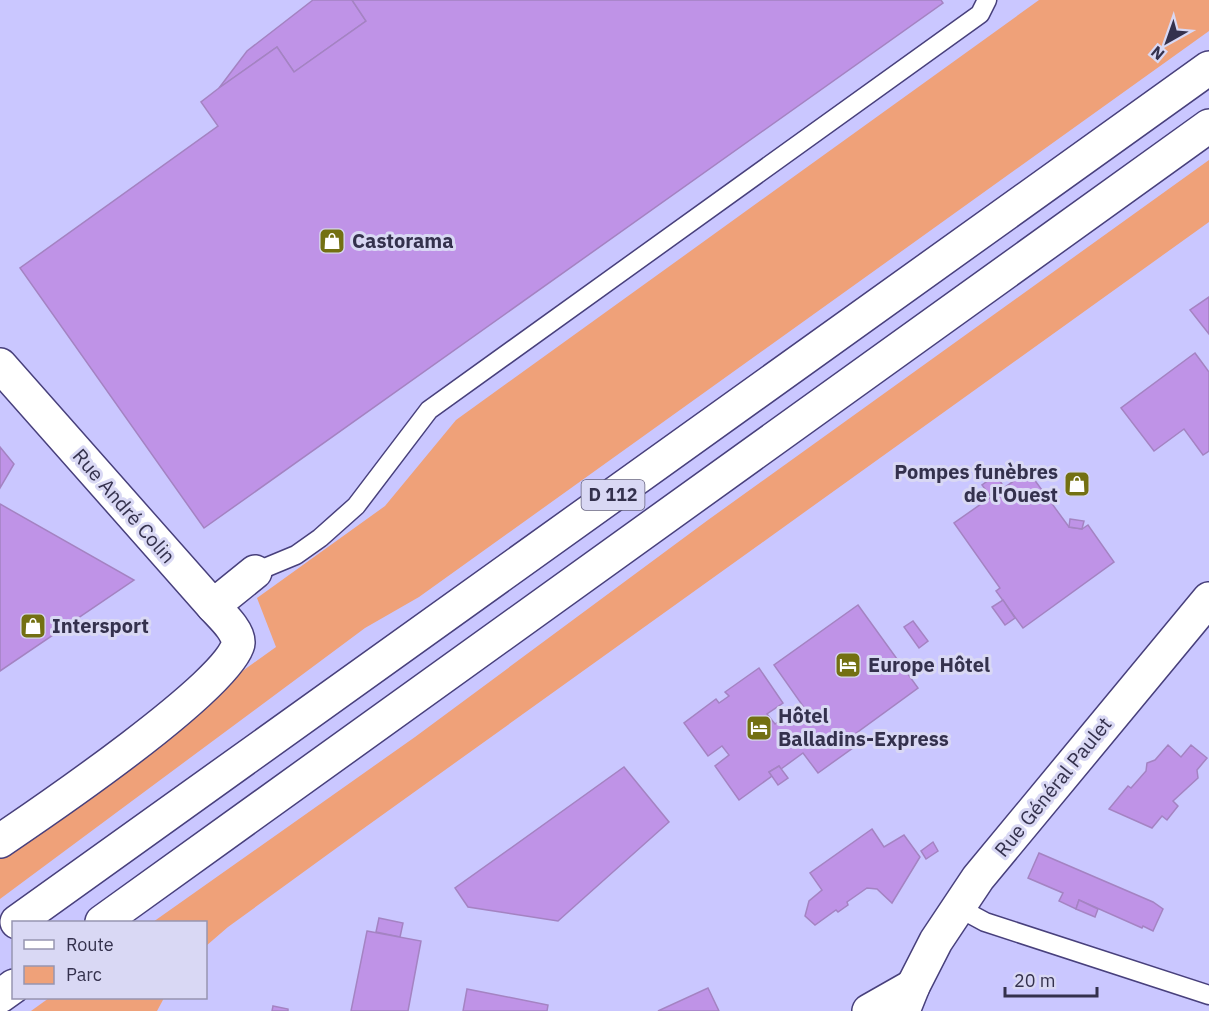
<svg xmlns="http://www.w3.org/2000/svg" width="1209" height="1011" font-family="'IBM Plex Sans',sans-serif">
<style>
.green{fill:#efa179}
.building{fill:#bf93e7;stroke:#a483c2;stroke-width:1.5}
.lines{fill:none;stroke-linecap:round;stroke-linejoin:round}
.service-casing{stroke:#48407c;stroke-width:21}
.minor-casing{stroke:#48407c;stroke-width:36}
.tertiary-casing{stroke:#48407c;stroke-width:36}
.trunk-casing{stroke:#48407c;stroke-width:36}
.service{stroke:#fff;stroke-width:18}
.minor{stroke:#fff;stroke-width:33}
.tertiary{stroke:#fff;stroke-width:33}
.trunk{stroke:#fff;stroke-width:33}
.labels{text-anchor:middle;stroke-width:6;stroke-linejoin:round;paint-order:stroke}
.shield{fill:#d9d8f4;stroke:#66637f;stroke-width:1.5}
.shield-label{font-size:18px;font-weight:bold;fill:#34314d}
.poi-label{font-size:20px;font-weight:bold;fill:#34314d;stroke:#d9d8f4;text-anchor:start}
.street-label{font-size:20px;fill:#34314d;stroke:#d9d8f4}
</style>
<rect width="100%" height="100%" fill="#cac7ff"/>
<!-- green -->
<g class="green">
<path d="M1039,0h170v31l-790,566 -54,31 -365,271v-54l276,-198 -19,-49 128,-92 71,-86z"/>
<path d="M1209,160v62l-849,609 -132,96 -22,19v-24h-53l262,-185 293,-217z"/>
<path d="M49,998h115l-7,13h-126z"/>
</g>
<!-- building -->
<g class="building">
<path d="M313,0h39l14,21 -72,51 -17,-25 -58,41 28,-37z"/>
<path d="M352,0h589l2,3 -739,525 -184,-260 198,-142 -17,-24 18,-14 58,-41 17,25 72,-51z"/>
<path d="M1209,297v37l-19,-24z"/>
<path d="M1195,353l14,19v79l-6,4 -19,-26 -30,22 -33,-43z"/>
<path d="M0,447l14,17 -14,24z"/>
<path d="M1028,471l41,56 13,2 6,-4 26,37 -91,66 -27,-37 4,-3 -46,-65z"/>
<path d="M996,475l8,12 -13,10 -9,-12z"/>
<path d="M0,504l134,76 -134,91z"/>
<path d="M1070,519l14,2 -2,8 -13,-2z"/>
<path d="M1003,600l12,18 -10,7 -13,-18z"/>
<path d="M858,605l60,83 -67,49 6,8 -39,28 -15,-20 -22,16 -2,-3 -10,6 3,4 -33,24 -24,-34 14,-11 -7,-9 -14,10 -24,-33 32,-24 3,4 10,-7 -4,-4 34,-24 24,35 -16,11 8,10 15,-11 2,2 11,-9 -29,-41z"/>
<path d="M913,621l15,20 -9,7 -15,-21z"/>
<path d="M1168,745l13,12 10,-12 16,13 -10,12 1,8 -25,23 5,5 -11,14 -5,-4 -10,12 -43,-19 19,-23 3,2 15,-17 1,-8 8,-3z"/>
<path d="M779,766l9,12 -10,7 -9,-13z"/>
<path d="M624,767l45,55 -111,99 -90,-14 -13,-19z"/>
<path d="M872,829l12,18 20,-12 16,22 -28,46 -15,-14 -10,-1 -20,14 1,3 -10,7 -2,-2 -21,15 -10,-9 4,-15 13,-11 -12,-17z"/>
<path d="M933,842l5,9 -12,8 -5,-8z"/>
<path d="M1039,853l114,49 10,7 -10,22 -10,-5 -1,2 -63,-28 -3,9 -17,-8 4,-8 -35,-15z"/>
<path d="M1079,900l19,9 -3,8 -19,-8z"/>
<path d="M379,918l24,5 -3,14 -24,-5z"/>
<path d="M367,931l54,10 -13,70h-57z"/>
<path d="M708,988l11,23h-61z"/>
<path d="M467,989l81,16 -1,6h-84z"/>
<path d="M273,1006l15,3v2h-16z"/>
</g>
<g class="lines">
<!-- service casing -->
<g class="service-casing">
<g id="service">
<path d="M255,572l41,-17 24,-17 36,-32 73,-96 551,-396 7,-14"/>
<path d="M960,904l12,11 13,7 224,73"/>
</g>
</g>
<!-- minor casing -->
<g class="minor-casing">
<g id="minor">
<path d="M0,365l213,241 42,-34"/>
<path d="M0,841c37,-25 237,-161 238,-198 1,-12 -17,-28 -25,-37"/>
<path d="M869,1011l44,-25"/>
</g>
</g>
<!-- tertiary casing -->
<g class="tertiary-casing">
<path id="tertiary" d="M903,1011l10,-25 23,-45 42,-63 231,-279"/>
</g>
<!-- trunk casing -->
<g class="trunk-casing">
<g id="trunk">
<path d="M17,922l1192,-854"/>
<path d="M102,922l1107,-796"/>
<path d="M0,996l14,-10"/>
</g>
</g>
<!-- service -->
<use href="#service" class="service"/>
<!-- minor -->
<use href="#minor" class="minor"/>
<!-- tertiary -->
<use href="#tertiary" class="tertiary"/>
<!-- trunk -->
<use href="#trunk" class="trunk"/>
</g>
<!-- icons -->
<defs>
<g id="shop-square" transform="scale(1.35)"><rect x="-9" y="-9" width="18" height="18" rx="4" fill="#737012" stroke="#d9d8f4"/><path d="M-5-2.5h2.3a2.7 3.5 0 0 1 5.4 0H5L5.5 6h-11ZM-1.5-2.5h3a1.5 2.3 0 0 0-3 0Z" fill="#fff"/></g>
<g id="hotel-square" transform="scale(1.35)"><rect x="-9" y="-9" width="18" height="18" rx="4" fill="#737012" stroke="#d9d8f4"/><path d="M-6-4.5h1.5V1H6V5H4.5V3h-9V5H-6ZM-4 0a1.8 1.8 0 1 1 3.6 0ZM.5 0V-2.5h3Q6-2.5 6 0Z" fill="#fff"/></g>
</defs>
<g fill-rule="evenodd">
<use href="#shop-square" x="332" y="241"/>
<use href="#shop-square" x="1077" y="484"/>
<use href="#shop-square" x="33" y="626"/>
<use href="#hotel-square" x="848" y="665"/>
<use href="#hotel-square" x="759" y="728"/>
</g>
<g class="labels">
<!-- shield labels -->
<rect class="shield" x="581.5" y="480" width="63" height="30" rx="4.5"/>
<g class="shield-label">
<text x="613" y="501">D 112</text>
</g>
<!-- poi labels -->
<g class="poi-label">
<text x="352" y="248">Castorama</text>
<text x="1058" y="479" text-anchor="end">Pompes funèbres<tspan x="1058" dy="23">de l'Ouest</tspan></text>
<text x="52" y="633">Intersport</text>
<text x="868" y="672">Europe Hôtel</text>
<text x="778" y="723">Hôtel<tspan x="778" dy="23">Balladins-Express</tspan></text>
</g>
<!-- street labels -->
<g class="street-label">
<text transform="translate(124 506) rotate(49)" y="7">Rue André Colin</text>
<text transform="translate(1053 787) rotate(-51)" y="7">Rue Général Paulet</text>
</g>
</g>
<!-- legend -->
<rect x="12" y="921" width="195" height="78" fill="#d9d8f4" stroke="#9795b1" stroke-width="1.5"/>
<rect x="24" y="940" width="30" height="9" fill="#ffffff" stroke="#9795b1" stroke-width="1.5"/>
<text x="66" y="951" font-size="18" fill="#34314d">Route</text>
<rect x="24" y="966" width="30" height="18" fill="#efa179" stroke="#9795b1" stroke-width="1.5"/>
<text x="66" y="981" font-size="18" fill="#34314d">Parc</text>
<!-- north arrow -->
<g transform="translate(1167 42) rotate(220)" stroke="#d9d8f4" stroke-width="4.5" paint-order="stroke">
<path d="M0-4.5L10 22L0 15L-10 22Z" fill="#34314d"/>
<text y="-9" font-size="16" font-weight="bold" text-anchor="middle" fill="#34314d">N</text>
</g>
<!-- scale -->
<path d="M1005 987v9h92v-9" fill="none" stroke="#34314d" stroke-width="3"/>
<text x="1014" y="987" font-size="18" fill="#34314d" stroke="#d9d8f4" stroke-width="4.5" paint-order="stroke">20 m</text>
</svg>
